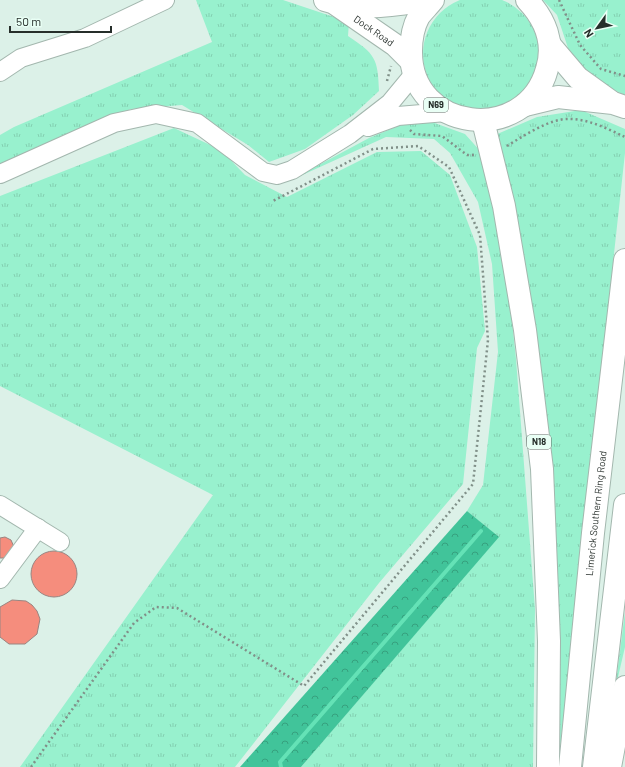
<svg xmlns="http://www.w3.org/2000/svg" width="625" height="767" font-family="Barlow,sans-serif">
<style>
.grass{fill:url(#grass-tufts)}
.forest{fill:url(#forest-crowns)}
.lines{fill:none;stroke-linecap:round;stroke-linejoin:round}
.stream{stroke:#64e2b6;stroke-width:4}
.building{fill:#f58d7d;stroke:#998581}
.minor-casing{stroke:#a3b7ae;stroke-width:20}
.major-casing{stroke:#a3b7ae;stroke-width:24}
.highway-casing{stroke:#a3b7ae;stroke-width:24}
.path{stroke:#819089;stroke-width:2.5;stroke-dasharray:2 3;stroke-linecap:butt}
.minor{stroke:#fff;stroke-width:18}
.major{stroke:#fff;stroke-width:22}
.highway{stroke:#fff;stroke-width:22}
.labels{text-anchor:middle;stroke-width:3;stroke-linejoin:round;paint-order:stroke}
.shield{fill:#e9fff5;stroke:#606d67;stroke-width:1}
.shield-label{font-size:9px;font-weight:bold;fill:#262e2a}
.street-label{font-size:10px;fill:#262e2a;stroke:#e9fff5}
</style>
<defs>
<pattern id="grass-tufts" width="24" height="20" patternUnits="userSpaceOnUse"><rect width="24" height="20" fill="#98f1ce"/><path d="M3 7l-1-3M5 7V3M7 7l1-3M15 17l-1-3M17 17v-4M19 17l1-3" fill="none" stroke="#83cfb1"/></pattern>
<pattern id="forest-crowns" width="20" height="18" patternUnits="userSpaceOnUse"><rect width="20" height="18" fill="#41c49a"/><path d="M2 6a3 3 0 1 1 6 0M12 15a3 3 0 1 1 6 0" fill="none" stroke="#36a07e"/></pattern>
</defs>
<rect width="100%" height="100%" fill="#dcf1e8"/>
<!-- grass -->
<g class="grass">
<circle cx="481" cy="54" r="58"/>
<path d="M196,0h87l66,22 -1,14c27,18 30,22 31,55l-26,24 -48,34 -36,13 -21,-17 -66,-40 -51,4 -131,56v-30l14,-8 198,-85z"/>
<path d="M543,0h82v95l-31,-14 -22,-21 -15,-45z"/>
<path d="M581,110l44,19v24l-67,614 -38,-513 -17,-97 -8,-22 42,-18z"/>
<path d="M408,122h24l33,12 17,19 25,121 9,85 19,250 -2,158h-232l197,-230 -31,-26 16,-26 15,-133 -6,-88 -14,-62 -28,-49 -16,-14 -48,-2 -99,45 82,-44z"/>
<path d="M174,128l47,22 24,25 42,22 90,-45 44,-1 29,24 27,72 8,84 -8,17 -14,136 -84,99 -144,184h-215l193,-272 -213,-109v-190z"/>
<path d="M625,612v35l-10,43z"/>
</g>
<!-- forest -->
<path class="forest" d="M467,511l32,26 -198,230h-61z"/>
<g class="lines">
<!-- stream -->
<path class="stream" d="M281,767l-1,-5 201,-231"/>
</g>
<!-- building -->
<g class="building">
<path d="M5,537l6,3 3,7 -7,11h-7v-20z"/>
<circle cx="54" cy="574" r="23"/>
<path d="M12,600l14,1 6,4 5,6 3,8 -3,15 -12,10h-16l-9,-7v-30z"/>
</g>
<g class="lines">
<!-- minor casing -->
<g class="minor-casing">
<g id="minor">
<path d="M0,72l21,-14 64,-20 80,-38"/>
<path d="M368,127l30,-11 48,-4"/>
<path d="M0,174l114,-51 42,-9 41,9 66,49 14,3 15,-5 58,-36 40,-31 24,-29"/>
<path d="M0,505l60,37"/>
<path d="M0,579l38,-51"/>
</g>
</g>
<!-- major casing -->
<g class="major-casing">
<g id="major">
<path d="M325,0c33,11 67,6 101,0"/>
<path d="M433,0c-4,5 -10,11 -14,16 -6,11 -8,24 -8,35 -1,81 115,95 136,18 8,-26 -2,-50 -20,-69"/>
<path id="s1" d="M337,5l58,40 16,16"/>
<path d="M550,45l28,33 32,23"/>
<path d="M525,105l33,-8 55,6 12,4"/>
</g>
</g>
<!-- highway casing -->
<g class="highway-casing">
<g id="highway">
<path d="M483,121l21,85 21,124 17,139 7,172 -1,126"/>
<path id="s2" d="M570,767l23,-234 32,-273"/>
<path d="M594,767l31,-262"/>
<path d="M610,767l15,-80"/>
</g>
</g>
<!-- path -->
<g class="path">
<path d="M559,0l21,45 21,24 24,7"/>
<path d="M387,81l4,-15"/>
<path d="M410,130l4,4 28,2 25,19h8"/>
<path d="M507,146c16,-10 44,-28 62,-27 20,0 39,10 56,18"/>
<path d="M31,767l103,-144 22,-16 21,1 127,78 169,-202 15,-144 -8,-105 -31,-68 -31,-21 -45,3 -100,52"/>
</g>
<!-- minor -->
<use href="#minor" class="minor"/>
<!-- major -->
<use href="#major" class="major"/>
<!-- highway -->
<use href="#highway" class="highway"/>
</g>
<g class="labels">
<!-- shield labels -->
<g class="shield">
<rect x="424" y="98" width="24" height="14" rx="3"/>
<rect x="527" y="435" width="24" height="14" rx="3"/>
</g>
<g class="shield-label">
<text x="436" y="108">N69</text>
<text x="539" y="445">N18</text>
</g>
<!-- street labels -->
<g class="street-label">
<text dy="4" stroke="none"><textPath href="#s1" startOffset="45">Dock Road</textPath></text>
<text dy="4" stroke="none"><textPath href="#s2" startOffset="255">Limerick Southern Ring Road</textPath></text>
</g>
</g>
<!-- north arrow -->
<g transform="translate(597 28) rotate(237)" stroke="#e9fff5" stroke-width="3" paint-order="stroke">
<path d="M0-3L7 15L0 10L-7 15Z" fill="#262e2a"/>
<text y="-6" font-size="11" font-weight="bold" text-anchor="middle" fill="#262e2a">N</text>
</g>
<!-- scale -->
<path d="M10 26v6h101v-6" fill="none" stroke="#262e2a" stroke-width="2"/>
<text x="16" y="26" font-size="12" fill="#262e2a" stroke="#e9fff5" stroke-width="3" paint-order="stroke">50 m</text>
</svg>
